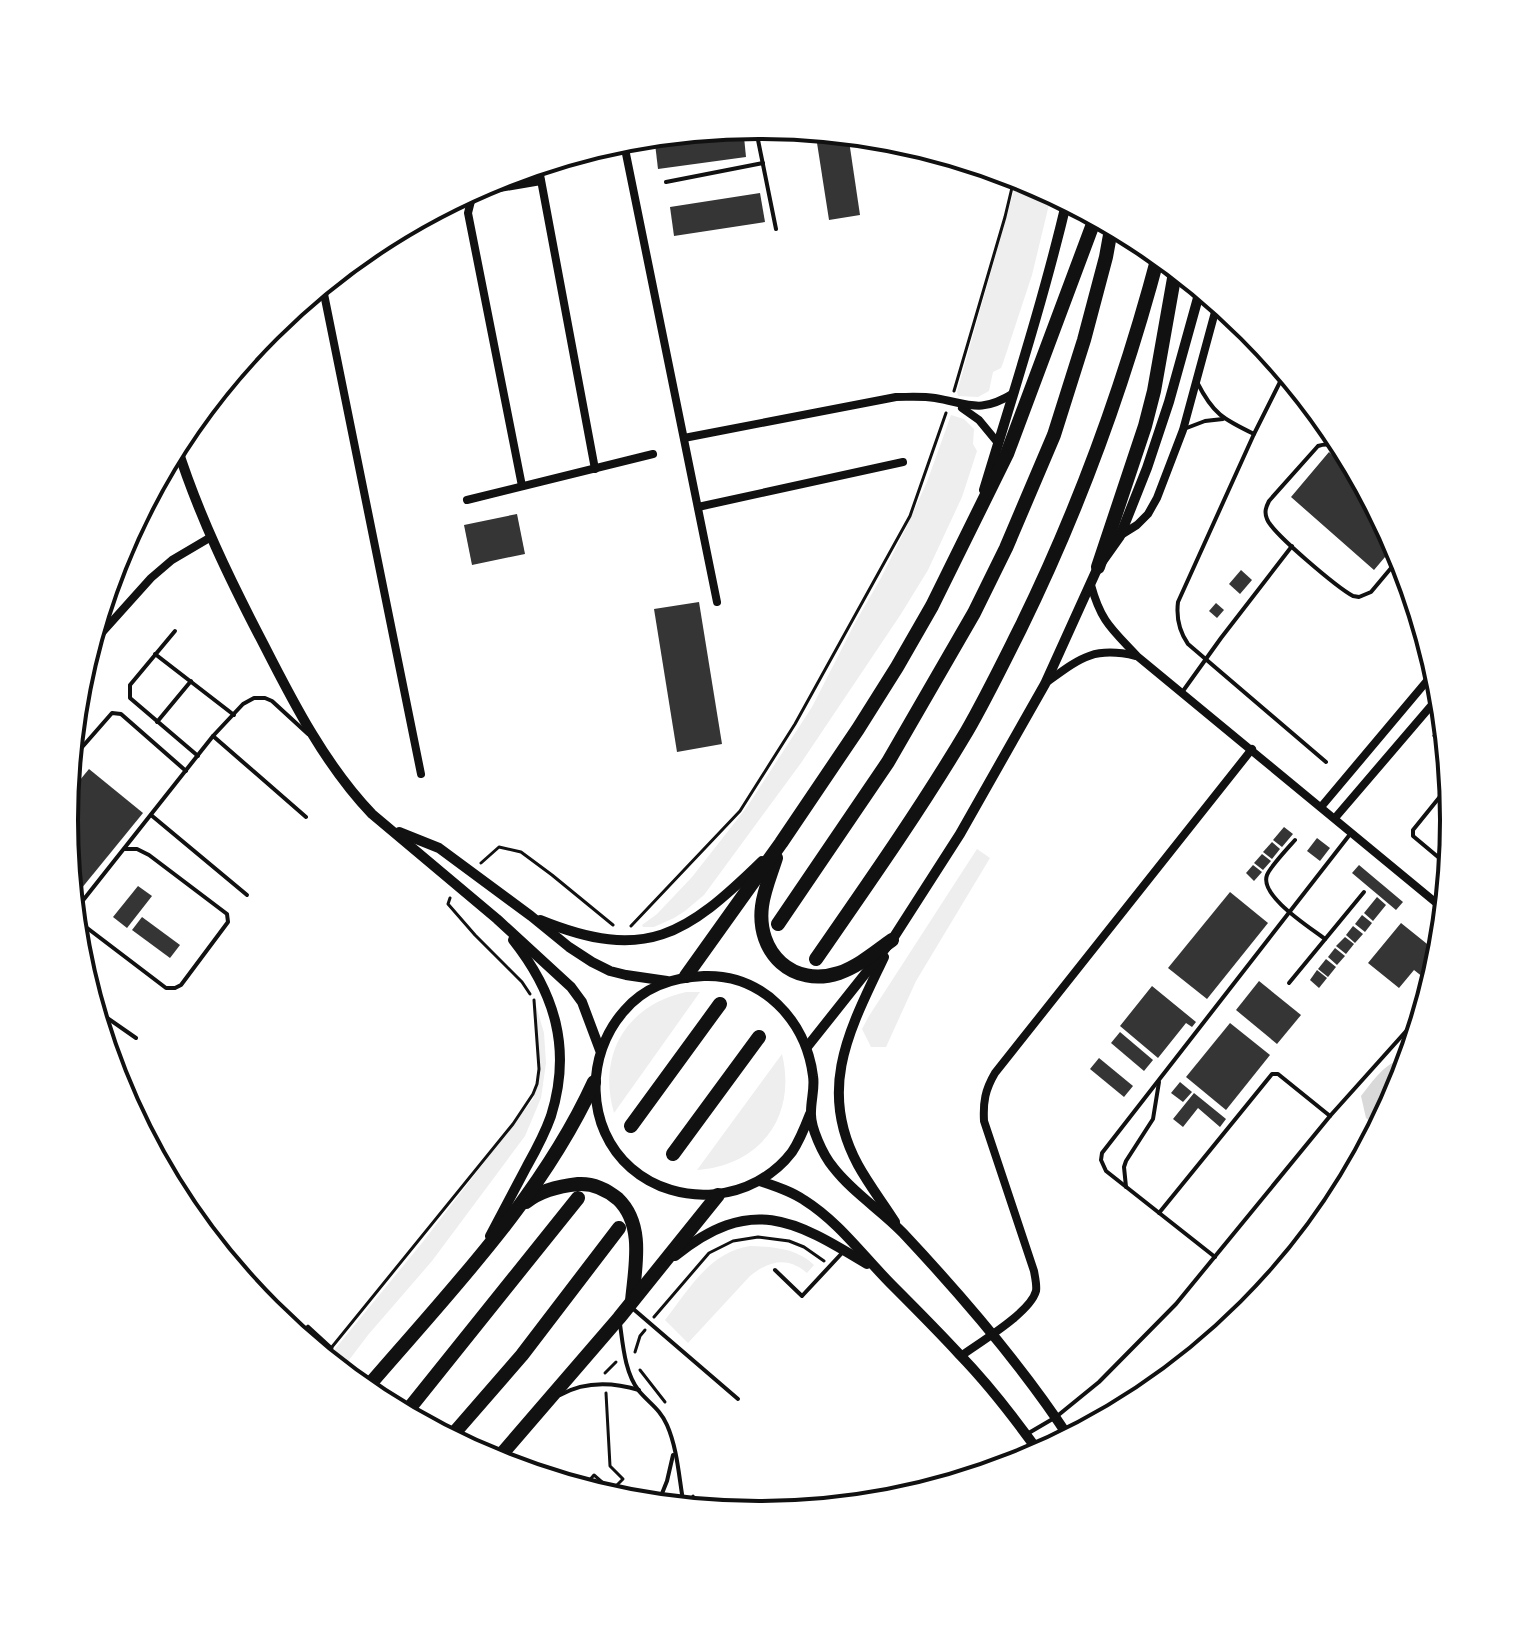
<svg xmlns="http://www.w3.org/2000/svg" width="1519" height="1641" font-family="Montserrat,sans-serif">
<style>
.green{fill:#eee}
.water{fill:#d9d9d9}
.building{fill:#353535}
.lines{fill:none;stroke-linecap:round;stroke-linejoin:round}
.path{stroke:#111;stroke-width:3}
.service{stroke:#111;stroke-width:4}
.minor{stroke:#111;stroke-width:8}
.tertiary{stroke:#111;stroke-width:10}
.motorway{stroke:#111;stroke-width:14}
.rim{fill:none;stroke:#111;stroke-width:4}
</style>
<rect width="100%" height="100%" fill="#fff"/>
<!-- green -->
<g class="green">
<path d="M1018,176l34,16 -20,83 -29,88 -2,5 -8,4 -4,19 -11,6 -20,-1 -1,-4z"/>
<path d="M951,415l13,4 10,10 -1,15 4,7 -15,46 -34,73 -27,44 -100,149 -97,132 -19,16 -11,7 -20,9h-11l-1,-2 15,-11 35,-37 55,-70 65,-100 43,-84 26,-45 24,-48 22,-48z"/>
<path d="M977,849l13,9 -74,123 -30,66h-15l-9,-18 7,-13z"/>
<path d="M686,992h14l-86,121c-17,-59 13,-108 72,-121z"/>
<path d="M535,1002l9,31 2,30 -5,35 -16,38 -93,125 -64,74 -28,37 -14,-12 96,-117 111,-144 7,-24z"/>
<path d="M782,1054c15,62 -21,111 -85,116z"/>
<path d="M750,1246c24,1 46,2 64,19l-7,8c-20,-17 -38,-12 -57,3l-62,67 -23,-23c23,-29 44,-68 85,-74z"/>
</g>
<!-- water -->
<path class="water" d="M1405,1058l4,4 -7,25 -22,42 -14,-11 -5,-22c13,-16 23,-33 44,-38z"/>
<!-- building -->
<g class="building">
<path d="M743,127l3,30 -88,12 -4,-34z"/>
<path d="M815,130l33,4 12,81 -31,5z"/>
<path d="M760,193l5,29 -91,14 -4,-29z"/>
<path d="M1329,452l34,29 9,18 -4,5 14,13 14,27 -22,26 -83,-73z"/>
<path d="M517,514l8,40 -53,11 -8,-40z"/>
<path d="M1241,570l11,10 -12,14 -11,-10z"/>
<path d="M699,602l23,142 -45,8 -23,-143z"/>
<path d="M1216,603l8,7 -7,8 -8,-7z"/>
<path d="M1439,726l7,6 1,4 -6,7 -9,-7z"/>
<path d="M89,769l54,44 -71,87 -8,-80 2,-23z"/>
<path d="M1284,827l9,7 -11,13 -9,-7z"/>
<path d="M1317,838l13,10 -10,13 -13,-10z"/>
<path d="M1272,842l8,7 -8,10 -9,-7z"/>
<path d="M1262,854l9,7 -8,9 -9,-7z"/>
<path d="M1253,865l9,7 -8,9 -8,-8z"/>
<path d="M1359,865l44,37 -7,8 -44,-37z"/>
<path d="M138,886l14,10 -25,32 -14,-11z"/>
<path d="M1230,892l38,31 -61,76 -39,-31z"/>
<path d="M1377,897l9,8 -13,16 -9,-8z"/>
<path d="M1362,915l10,8 -7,9 -10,-8z"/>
<path d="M142,917l38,28 -10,13 -38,-28z"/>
<path d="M1401,923l41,33 -9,29 -19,-15 -15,18 -31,-25z"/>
<path d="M1353,926l10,8 -8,9 -9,-8z"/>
<path d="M1345,937l9,7 -8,10 -10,-8z"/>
<path d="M1335,948l10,8 -8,9 -9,-8z"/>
<path d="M1326,959l10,8 -8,10 -10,-8z"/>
<path d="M1317,970l10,8 -8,10 -9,-8z"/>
<path d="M1259,981l42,34 -24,29 -41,-34z"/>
<path d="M1152,986l44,36 -4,5 -6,-4 -28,35 -38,-32z"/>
<path d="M1230,1023l40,32 -44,55 -40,-33z"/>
<path d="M1120,1032l33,28 -9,11 -33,-28z"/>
<path d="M1099,1058l34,28 -9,11 -34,-28z"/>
<path d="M1180,1082l12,10 -9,10 -12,-9z"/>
<path d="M1194,1093l32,26 -6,8 -22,-19 -15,19 -10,-8z"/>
</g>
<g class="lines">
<!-- path -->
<g class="path">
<path d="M954,391l51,-174 10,-42"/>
<path d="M481,863l18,-16 22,5 31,23 61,50"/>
<path d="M450,898l-2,6 27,31 47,47 8,12"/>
<path d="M631,926l109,-115 55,-87 115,-208 36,-103"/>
<path d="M654,1317l55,-64 24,-12 25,-4 31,4 15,6 20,14"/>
<path d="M298,1337l10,-11 24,22"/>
<path d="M310,1347l2,-2 42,37"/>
<path d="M635,1352l5,-16 5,-6"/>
<path d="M323,1358l190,-234 20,-30 4,-10 2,-15 -5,-69"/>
<path d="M640,1370l25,32"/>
<path d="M605,1373l11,-11"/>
<path d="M581,1490l13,-15 8,7 -10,11"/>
<path d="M693,1496l7,14"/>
<path d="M605,1497l18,-18 -13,-13 -4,-73"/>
</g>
<!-- service -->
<g class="service">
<path d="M755,125l21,104"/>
<path d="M666,182l97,-19"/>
<path d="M1286,370l-32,64 -76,168c-2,16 1,29 10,42l138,118"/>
<path d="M1197,382c16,32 26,37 57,52"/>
<path d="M1184,429l21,-8 18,-2"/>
<path d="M1351,458c-11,-9 -18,-17 -33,-12l-49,55c-3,6 -5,11 -2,18 5,14 71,69 86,77l6,1 12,-5 31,-37"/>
<path d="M175,631l-45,54v13l68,58"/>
<path d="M155,654l79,61"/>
<path d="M1183,691l38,-53 71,-92"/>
<path d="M157,722l34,-41"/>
<path d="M213,736l93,81"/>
<path d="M70,761l42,-48 9,1 65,57"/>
<path d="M151,815l96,80"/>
<path d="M1295,840c-7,8 -25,27 -28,35 -8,21 44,53 58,64"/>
<path d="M1450,867l-37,-31v-6l38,-47"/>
<path d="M73,913l140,-177 30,-32 11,-6h11l7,3 36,33"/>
<path d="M74,918l92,70h9l6,-3 47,-63 -1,-8 -78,-59 -12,-6h-12"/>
<path d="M1289,983l75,-91"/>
<path d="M93,1008l43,30"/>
<path d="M1126,1187l-2,-20 2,-6 27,-42 6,-37"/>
<path d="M1159,1213l113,-139h6l52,42"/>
<path d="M1215,1257l-109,-86 -5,-11 1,-7 249,-320"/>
<path d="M775,1270l27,26 41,-44"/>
<path d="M631,1307l107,92"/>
<path d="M620,1324c3,22 5,49 19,67 10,12 21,18 28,34 11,25 12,55 17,81"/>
<path d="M560,1395c25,-14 52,-13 79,-5"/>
<path d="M1027,1434l29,-17 43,-35 77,-78 154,-188 96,-107"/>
<path d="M659,1501l8,-20 6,-26"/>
<path d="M652,1505c12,-7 24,-7 34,4"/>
</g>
<!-- minor -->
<g class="minor">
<path d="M623,139l94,463"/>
<path d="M538,164l57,305"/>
<path d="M322,284l99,490"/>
<path d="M962,408l17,12 19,23"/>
<path d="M684,438l212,-41c13,0 26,-1 39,1 35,6 45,16 79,-5"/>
<path d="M522,486l-54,-273 4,-16 10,-6 59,-10"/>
<path d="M467,500l186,-46"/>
<path d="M698,507l205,-45"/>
<path d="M1121,535l16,-10 11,-11 9,-16 26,-68 35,-129"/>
<path d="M1091,585c10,37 21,44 46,71l309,255"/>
<path d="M89,647l62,-69 21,-18 39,-23"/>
<path d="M1047,682c33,-24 47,-36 89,-26"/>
<path d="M1321,807l116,-138"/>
<path d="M1335,818l107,-125"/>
<path d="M961,1356c19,-14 69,-43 75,-65 1,-6 -1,-14 -2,-20l-50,-150c-1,-19 1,-31 11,-48l257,-324"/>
</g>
<!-- tertiary -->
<g class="tertiary">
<path d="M176,444c22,70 54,136 88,201 30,59 62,121 108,169l125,105 74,68 11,15 18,48"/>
<path d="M984,490c29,-96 60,-192 83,-290"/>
<path d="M399,832l40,16 92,68 38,31 23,15 18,9 16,4 41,6"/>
<path d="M540,920c106,43 146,15 222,-59"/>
<path d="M884,957c-33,70 -68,131 -26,208 11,20 25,38 37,57"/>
<path d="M807,1047l85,-107 68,-106 85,-150 53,-117 22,-31 27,-68 22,-66 32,-115"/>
<path d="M810,1114c-5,13 -10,26 -18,38 -38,50 -114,57 -161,16 -46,-40 -46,-113 -7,-157 20,-24 50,-34 80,-35 58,-2 102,44 109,100 2,12 -2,23 -2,36 -1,15 12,43 22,55 20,26 48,43 70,66 60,64 119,132 167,206"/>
<path d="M760,1181c15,5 31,10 44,19 35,22 59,56 88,85 23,23 46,46 68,70 30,31 56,65 81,100"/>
<path d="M490,1236c12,-23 25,-47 37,-70 9,-16 18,-33 24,-50 21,-67 4,-123 -38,-176"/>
<path d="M675,1256c76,-61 118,-37 192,8"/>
</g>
<!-- motorway -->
<g class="motorway">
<path d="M1098,567l47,-141 9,-35 22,-124"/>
<path d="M776,858c-5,16 -12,32 -14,48 -6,47 31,82 77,67 20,-7 36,-21 53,-33"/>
<path d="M778,924l110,-162 86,-149 32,-65 48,-113 30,-95 22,-83 6,-33"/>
<path d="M816,959c52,-75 104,-149 151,-228 19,-33 36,-68 53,-102 59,-120 105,-247 139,-376"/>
<path d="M686,976l95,-133 77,-114 39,-62 35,-61 75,-152 89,-238"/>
<path d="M631,1126l89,-122"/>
<path d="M673,1154l86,-117"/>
<path d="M526,1202c15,-12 33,-16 52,-18 16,-1 28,5 40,15 27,26 17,68 14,102"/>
<path d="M364,1391c83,-97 176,-191 230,-309"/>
<path d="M404,1415l174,-217"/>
<path d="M449,1439l73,-84 97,-127"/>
<path d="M494,1463l125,-145 99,-123"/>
</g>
</g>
<!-- crop -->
<path d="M0 0H1519V1641H0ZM78 820a681 681 0 1 1 1362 0a681 681 0 1 1-1362 0Z" fill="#fff" fill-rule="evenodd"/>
<path class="rim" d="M78 820a681 681 0 1 1 1362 0a681 681 0 1 1-1362 0Z"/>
</svg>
